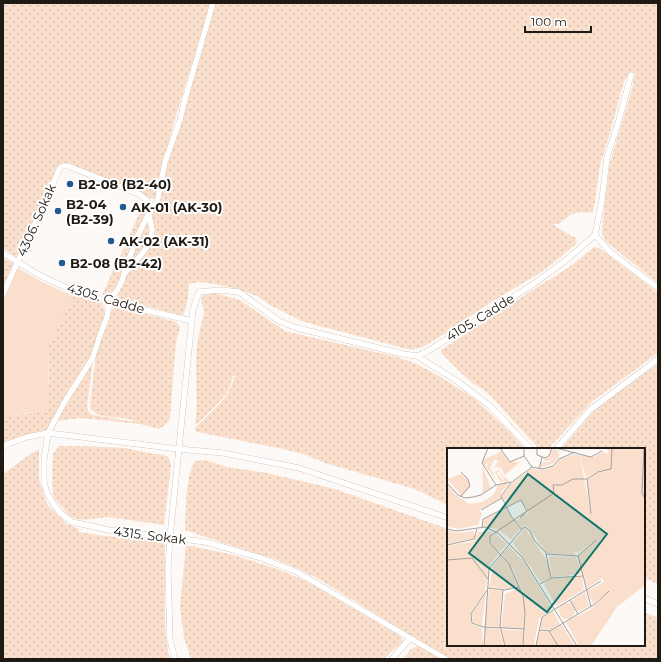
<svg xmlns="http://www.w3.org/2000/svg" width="661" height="662" font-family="Montserrat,sans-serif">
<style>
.grass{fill:url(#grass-dots)}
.park{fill:#fae0cc}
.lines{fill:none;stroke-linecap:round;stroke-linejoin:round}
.minor-casing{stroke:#c1afa1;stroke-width:6}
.minor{stroke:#fff;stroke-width:5.5}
.poi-dot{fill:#215a91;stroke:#fff;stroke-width:1.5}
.labels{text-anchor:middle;stroke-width:4;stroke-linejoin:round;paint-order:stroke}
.poi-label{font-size:13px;font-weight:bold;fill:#201a14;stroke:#fff;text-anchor:start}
.street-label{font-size:13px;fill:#201a14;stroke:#fff}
.inset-road{fill:none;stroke:#a5a09c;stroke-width:1}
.view{fill:#0f766e;fill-opacity:0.15;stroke:#0f766e;stroke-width:2}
.inset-edge{fill:none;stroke:#201a14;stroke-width:2}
</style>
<defs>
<pattern id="grass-dots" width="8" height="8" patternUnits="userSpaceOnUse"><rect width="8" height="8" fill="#fae0cc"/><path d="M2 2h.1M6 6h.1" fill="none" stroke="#d6c0ae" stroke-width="1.8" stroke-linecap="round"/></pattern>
</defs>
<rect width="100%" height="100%" fill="#fdf9f6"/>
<!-- grass -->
<g class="grass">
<path d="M3,3h209c-6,20 -13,40 -20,61 -14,43 -27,87 -35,132l-4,3 -8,-3 -79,-32 -6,1 -3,2 -39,89 -2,1 -13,-9z"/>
<path d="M215,3h443v280l-53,-42 -3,-8 1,-17 7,-53 22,-74 3,-16 -4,-1 -7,9 -14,52 -10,32 -5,37 -2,10 -4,1c-7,-1 -13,-1 -19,2 -6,4 -10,11 -18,9l11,7 13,7 1,5 -15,13 -19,15 -64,39 -23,17 -33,20 -12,3 -110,-29 -31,-16 -13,-9 -23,-8 -20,-4 -15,-2 -10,2 -1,14 -4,16 -4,1 -61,-16 -1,-7 11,-21 24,-38v-21c19,-71 40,-140 62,-209z"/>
<path d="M145,201l3,7 -1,3 -25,66 -7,14 -6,4h-7z"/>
<path d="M147,221l1,1 3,12 -5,13 -19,20 8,-21z"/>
<path d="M594,247l5,1 59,45v60l-65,48 -45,48h-9l-50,-55 -8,-6 -10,-6 -10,-9 -18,-18 -2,-3v-2l75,-49 13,-9 10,-6 29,-18z"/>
<path d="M3,258l11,6 -10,20h-1z"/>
<path d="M215,293l25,7 45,31 112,26 20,7 22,12 36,23 26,24 25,26h-78v56l-33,-16 -90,-26 -21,-9 -26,-6 -81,-16 -2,-2v-2c16,-16 34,-29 40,-52v-1l-2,1c-1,5 -3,10 -5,15 -9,12 -21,24 -33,34 4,-26 -1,-52 2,-78 1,-11 4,-22 7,-34 0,-7 -5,-10 -1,-18z"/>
<path d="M73,296l25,5 4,2 2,4 1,7 -12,39 -45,76 -9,4 -24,5 -12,6v-28l5,-1 25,-2 16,-32v-36z"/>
<path d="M116,305l11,4 49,13 4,5 -4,15 -6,76 -5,7 -6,4 -19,-5 -59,-6 -24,3 36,-62 -6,48 1,4 4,4 44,7c-10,-7 -32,-2 -42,-10 -2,-1 -3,-3 -4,-5l3,-29 3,-22 6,-20 10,-27z"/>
<path d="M658,364v220l-14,-6v-129h-83l36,-42z"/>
<path d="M59,446h25l40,2 31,6 10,1 4,3 2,7 -7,60 -56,-8 -25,3 -13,-3 -16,-19 -2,-15 1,-29z"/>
<path d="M39,449v31l8,24 20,20 10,4 2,2v2l26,4 60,5v85l3,27 3,6h-168v-185l23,-17z"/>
<path d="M205,460l22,7 40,6 68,16 113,40v116h196v-33l14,6v41h-206l-12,-6 -123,-75 -23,-11 -19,-8 -21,-6 -69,-23c1,-18 0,-54 10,-69z"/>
<path d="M186,545l48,10 43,14 29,12 94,55 3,5 -19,18h-193l-7,-21 -4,-31z"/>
<path d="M418,646l23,13h-38l8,-10z"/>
</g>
<!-- park -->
<path class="park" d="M18,268l22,13 33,15 -24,49 -1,63 -3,3 -37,4 -5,1v-114z"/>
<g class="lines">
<!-- minor casing -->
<g class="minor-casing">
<g id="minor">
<path d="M213,3l-29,100 -4,17 -15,42 -7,36 -2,6 -9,13 -9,18 -12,32 -4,14 -5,10 -10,10c4,14 -4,24 -8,37 -2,7 -4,14 -7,21l-28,44 -16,30 -4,27v23l4,12 11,17 13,10 37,8 97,12 55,16 36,14 149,87"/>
<path d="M595,235l15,17 48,36"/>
<path d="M3,253l36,22 35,16 33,10 85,20"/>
<path d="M3,294l57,-126 3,-2h5l71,28c14,10 10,11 11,27 1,3 2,6 2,9 1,17 -17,30 -26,42"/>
<path d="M417,356l40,25 33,25 41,43"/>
<path d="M3,447l7,-4 17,-6 21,-4 25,3 105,13 45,4 76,15 149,50"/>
<path d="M556,449l34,-39 68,-51"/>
<path d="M644,598l14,6"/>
<path d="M175,659l-5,-19 -2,-71 2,-32 23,-228 6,-17 21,-2 19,2 40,29 18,7 106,26 14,2 11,-5 104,-66 33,-24 30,-26 7,-35 5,-43 12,-37 12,-45"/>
<path d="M392,659l18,-21"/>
</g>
</g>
<!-- minor -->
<use href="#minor" class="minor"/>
</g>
<!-- markers -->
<g class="poi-dot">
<circle cx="70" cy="184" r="4"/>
<circle cx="123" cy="207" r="4"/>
<circle cx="58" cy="211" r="4"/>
<circle cx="111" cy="241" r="4"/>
<circle cx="62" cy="263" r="4"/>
</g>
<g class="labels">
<!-- poi labels -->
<g class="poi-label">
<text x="78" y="189">B2-08 (B2-40)</text>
<text x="66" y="209">B2-04<tspan x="66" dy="15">(B2-39)</tspan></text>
<text x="131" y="212">AK-01 (AK-30)</text>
<text x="119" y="246">AK-02 (AK-31)</text>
<text x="70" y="268">B2-08 (B2-42)</text>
</g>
<!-- street labels -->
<g class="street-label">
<text transform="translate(36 220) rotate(-66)" y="5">4306. Sokak</text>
<text transform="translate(106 298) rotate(16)" y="5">4305. Cadde</text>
<text transform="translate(480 317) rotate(-32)" y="5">4105. Cadde</text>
<text transform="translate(150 535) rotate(7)" y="5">4315. Sokak</text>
</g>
</g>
<!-- overview -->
<g transform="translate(447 448)">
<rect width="198" height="198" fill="#fdf9f6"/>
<path d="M159,0h39v137l-28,22 -26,39h-12l-13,-24 24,-12 20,-20 -17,14 -6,-13 17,-9 -2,-4 -15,10 -9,-31 17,-17 -16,13 -5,-2 1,4 -28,-2 -19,-26 -3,-2 -3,3 -7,-7 14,-9 -8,-12 -14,6 -5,-10 8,-11 22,-17 9,2 12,-3 7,-8 15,-5 19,3 10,-6 2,3 3,-2zM133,8l6,22 11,-6 14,-2 -14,3 -10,7 4,35zM14,26l7,5 2,8 -8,9 -15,-17zM0,36l8,10 14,10 13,-2 11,-7 5,-10 11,-1 -8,8v6l-22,12 3,4 -4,11 -20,4 -11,-3zM63,68l10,13 -9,10 -14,-10 -14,-2 1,-8 4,2 15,-1zM78,80l24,36 1,14 -9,4 -28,-39zM0,82l10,3 17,-2 1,7 -28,6zM45,83l-3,12 10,10 -10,14 -4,24 -15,24 2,9 10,4 1,18h-36v-100l27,-5 4,-9zM48,85l12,11 -7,7 -9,-7v-8zM63,99l14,15 28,47 -13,9 -5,28h-10l2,-34 -2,16h-23l4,-34 14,-6 4,6 -9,-23 -12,-17zM54,108l9,11 8,19 -11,3 -18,-2 4,-20zM102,108l27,1 6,17 -30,3zM135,129l2,13 -28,16 -12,-22 6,-5zM42,141l13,2 -3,36 -14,-1zM138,144l4,14 -11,6 -7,-11zM39,145l-4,32 -1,1 -8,-4 -1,-8zM112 163a8 8 0 1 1 16 0a8 8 0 1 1-16 0ZM106,163l7,13 -10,6 -10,-1 2,-11zM115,177l10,16 3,5h-17l-8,-15zM38,180l14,1 5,17h-19zM54,182h23l-1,16h-17zM93,183l9,1 9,14h-22z" fill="#fae0cc" fill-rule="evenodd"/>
<path d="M54,3l8,11h11l-15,13 -5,-8 -4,-13zM59,60l4,8 -13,11 -13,-8z" fill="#fae0cc"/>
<path d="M106,1l6,1 -2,5 4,-4 -3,7 -6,6 -12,4 1,-6h8l5,-5 -6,4 -6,-1 8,-3 2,-7 4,-1zM48,6l3,5 2,10 -1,1 10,12 -5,1 1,-2 -6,-10 -2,2 7,8 -3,2 -6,-11 5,-3 -3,-2 -3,2 4,-9h-4l-4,8 9,15 -13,-16 3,-5 -5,4 -1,-3v-3zM35,17l9,23 -10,6 2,-5z" fill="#fae0cc"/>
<path class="inset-road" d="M41,0l-6,15 14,22M53,0l10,14 14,-6M77,0v8l8,11 10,2 11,-3 6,-7 16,-7M90,0v7l8,3 4,-2 3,-8M109,0l35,9 11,-6M197,0l-2,45 3,6M92,21l3,-12M140,31l4,35M0,35l11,12 7,3 8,-1 8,-2 15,-10 16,-3 20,-15M64,35l-10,13 10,20 11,14M14,48l9,-10 -2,-7 -7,-7M34,62l21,-12M35,80l1,-9 38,-19 6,11 -7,7M0,81l9,2 29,-4 13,6 24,24 55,89M0,97l27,-6 3,-10M99,106l5,24M131,108l13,51M0,112l25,-2 16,21M93,136l12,-6 31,-2M41,140l17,2 14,-3M40,142l-16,24 1,9 11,4 42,2M56,142l-3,36 5,20M123,152l8,14M92,182l11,1 45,-27 14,-13M102,183l9,15M37,198l5,-77 34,-41 2,-1 5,4 4,9 13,14 31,2 18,-16M76,198l2,-33 -2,-17 -14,-32 -19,-21v-7l64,-43 -1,-8h9l11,-6h14l11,-7 13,-3 1,-21M89,198l6,-29 59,-36"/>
<path class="view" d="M81,26l79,60 -60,78 -78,-59z"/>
<rect width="198" height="198" class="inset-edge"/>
</g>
<!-- border -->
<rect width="661" height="662" fill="none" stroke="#201a14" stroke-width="8"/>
<!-- scale -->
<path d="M525 26v6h66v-6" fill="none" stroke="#201a14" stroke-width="2"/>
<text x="531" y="26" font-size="12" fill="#201a14" stroke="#ffffff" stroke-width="3" paint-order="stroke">100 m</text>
</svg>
